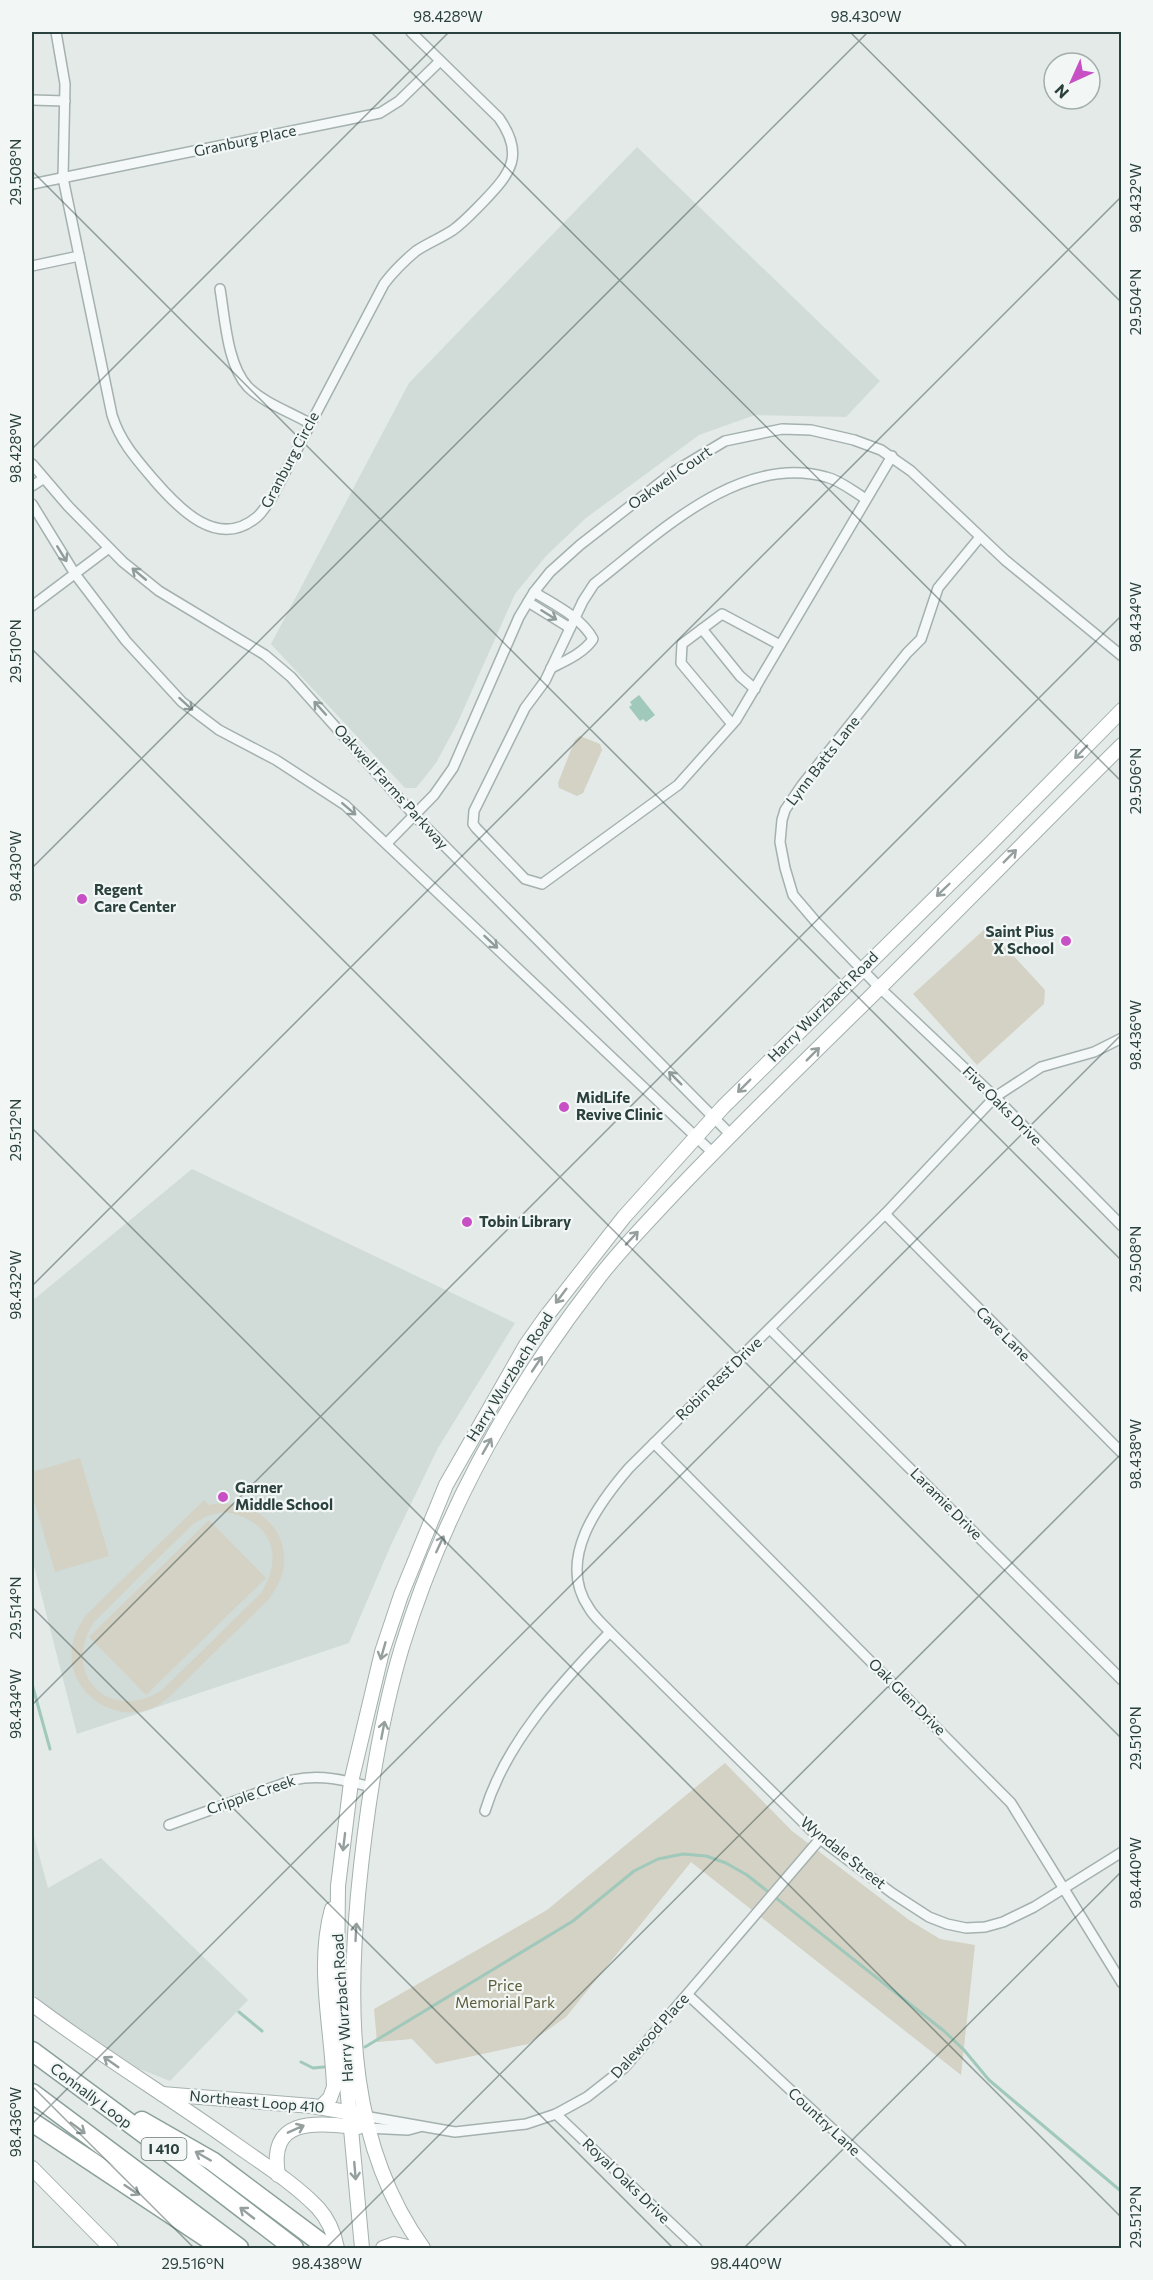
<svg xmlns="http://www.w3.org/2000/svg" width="1153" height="2280" font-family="Commissioner,sans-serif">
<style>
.built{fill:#d1dcd9}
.green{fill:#d3d2c4;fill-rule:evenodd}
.water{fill:#a0c8bb}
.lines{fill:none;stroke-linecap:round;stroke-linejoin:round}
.stream{stroke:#a0c8bb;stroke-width:3}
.minor-casing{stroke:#a4b1ae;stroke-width:12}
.secondary-casing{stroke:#a4b1ae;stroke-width:16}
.motorway-casing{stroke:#8ba09b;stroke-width:21}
.minor{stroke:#f5f8f8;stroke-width:9}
.secondary{stroke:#fff;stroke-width:14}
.motorway{stroke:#fff;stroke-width:18}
.oneway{stroke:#909c9a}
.oneway2{stroke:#95a09e}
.ticks{fill:none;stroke:#2b413d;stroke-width:1.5;stroke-opacity:0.45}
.poi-dot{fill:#c750c4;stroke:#f2f7f6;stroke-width:2}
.labels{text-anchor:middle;stroke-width:4.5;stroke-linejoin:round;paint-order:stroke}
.shield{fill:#f2f7f6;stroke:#677874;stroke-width:1.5}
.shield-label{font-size:14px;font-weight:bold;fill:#2b413d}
.street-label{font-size:15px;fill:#2b413d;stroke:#f2f7f6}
.poi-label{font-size:15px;font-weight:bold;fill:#2b413d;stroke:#f2f7f6;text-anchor:start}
.park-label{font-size:15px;fill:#5c5c39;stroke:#f2f7f6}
.neatline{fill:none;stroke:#2b413d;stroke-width:2}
.ticks-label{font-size:15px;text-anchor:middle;fill:#2b413d}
</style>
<rect width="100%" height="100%" fill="#e3eae8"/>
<!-- built -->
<g class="built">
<path d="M637,147l243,234 -34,36 -91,-2 -56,20 -113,83 -40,38 -31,38 -58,130 -21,39 -20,25h-11l-134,-144 138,-261z"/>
<path d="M192,1169l323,154 -77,125 -47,97 -42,98 -272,91 -45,-176v-257z"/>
<path d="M32,1829l16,59 53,-30 147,142 -78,81 -33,-13 -81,-55 -24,-20z"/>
</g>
<!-- green -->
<g class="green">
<path d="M580,736l20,8 2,6 -19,43 -6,3 -18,-8 -1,-5 17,-43z"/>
<path d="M987,927l58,63 -1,14 -67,61 -64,-71z"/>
<path d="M80,1458l29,98 -54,16 -23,-78v-22z"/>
<path d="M204,1500l5,5c38,-9 79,18 75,60 -2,14 -8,24 -15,34l-101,99c-5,3 -10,8 -15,10 -39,17 -87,-17 -81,-59 1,-14 7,-23 14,-34zM223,1512c46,6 63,42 38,81l-99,97c-53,34 -102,-16 -68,-68l99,-98 14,-8z"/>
<path d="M209,1520l57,58 -120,117 -57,-58z"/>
<path d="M725,1763l67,68 117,89 31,19 35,6 -14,130 -270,-213 -125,155 -38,27 -92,20 -24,-25 -35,3 -3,-33 173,-99z"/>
</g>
<!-- water -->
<path class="water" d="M639,695l16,20 -9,7 -3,-3 -3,2 -11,-14 3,-2 -2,-3z"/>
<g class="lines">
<!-- stream -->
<g class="stream">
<path d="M32,1684l18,65"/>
<path d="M239,2012l23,19"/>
<path d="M365,2047l208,-126 61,-50 24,-12 25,-5 23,2 20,7 21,12 197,156 20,19 25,30 133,112"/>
<path d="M301,2062l12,6 11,-1"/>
</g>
<!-- minor casing -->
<g class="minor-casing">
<g id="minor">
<path d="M56,32l9,52 -2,94 49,237c8,26 24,44 42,65 25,29 64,70 103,37 6,-5 10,-13 14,-18l113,-215c9,-12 20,-23 32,-33 12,-8 25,-13 37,-21 11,-8 20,-18 30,-28 28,-29 42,-47 16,-84l-88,-86"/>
<path d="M32,100l33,1"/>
<path d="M32,184l348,-71 19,-12 41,-40"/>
<path d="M32,266l47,-10"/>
<path d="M220,289c5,29 7,76 28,98 16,16 42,25 61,36"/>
<path d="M32,464l36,42 55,56 36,29 106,64 26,22 123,138 317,320"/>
<path d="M32,486l11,-7"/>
<path d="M866,499c-12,-7 -26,-19 -40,-22 -87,-24 -169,58 -232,107l-11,17 -38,80 -20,27 -51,103 -1,13 3,4 49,51 17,5 136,-99 58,-65 156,-264"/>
<path d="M32,504l43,70 51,67 56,61 37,28 57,30 69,45 368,348"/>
<path d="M980,537l-42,51 -17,51 -14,14 -105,132 -17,25 -3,10 -2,22 5,26 8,27 23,27 64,66 115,109 127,129"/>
<path d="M534,592c21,13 47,25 59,47 -9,14 -28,22 -42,29"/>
<path d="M528,602l42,26"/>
<path d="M32,606l77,-58"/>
<path d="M702,629l38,47 15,13"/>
<path d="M732,724l-51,-61 1,-19 40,-30 58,31"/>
<path d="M387,843l47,-48 19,-27 66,-151 15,-25 16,-20 30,-27 95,-74 50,-30 57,-12 29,1 43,10 27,10 30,21 94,89 117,96"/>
<path d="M1122,1038l-28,14 -53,15 -46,30 -110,117 -256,254c-31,36 -73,92 -40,140 5,9 14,16 21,24l210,207 72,54 37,24 18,7 19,4 19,-1 18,-5 31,-15 88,-55"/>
<path d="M885,1214l237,239"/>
<path d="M770,1329l352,351"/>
<path d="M654,1443l357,360 111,180"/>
<path d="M485,1811c21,-69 76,-128 125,-179"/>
<path d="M169,1825l124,-45c27,-6 52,0 78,7"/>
<path d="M688,1995l273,253"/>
<path d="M556,2114l141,134"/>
<path d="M364,2116l91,16 71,-8 30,-10 31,-17 37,-29 196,-229"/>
<path d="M367,2128l41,2 11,-3"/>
</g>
</g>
<!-- secondary casing -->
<g class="secondary-casing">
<g id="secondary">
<path d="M32,2004c66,50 136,92 203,140 28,20 59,39 83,64 11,12 16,25 19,40"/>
<path d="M162,2094l150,12 46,8"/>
<path d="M321,2107l9,-9 4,-11c-2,-59 -18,-121 -2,-178"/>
<path d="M32,2168l79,80"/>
<path d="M278,2175c-10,-59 38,-52 80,-48"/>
<path d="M362,2248l-25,-271 1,-91 13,-104 31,-130 19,-57 45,-110 80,-140 19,-27 79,-101 99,-110 267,-263 132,-134"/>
<path d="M383,2248l11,-4 19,4"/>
<path d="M423,2248c-74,-103 -76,-231 -65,-353 8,-83 20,-168 44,-248 40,-131 108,-254 192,-363 21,-29 47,-55 71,-81 59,-63 122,-124 184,-185 92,-90 181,-182 273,-273"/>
</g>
</g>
<!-- motorway casing -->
<g class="motorway-casing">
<g id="motorway">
<path d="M32,2051l134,99 128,98"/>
<path d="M32,2093l207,155"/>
<path d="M142,2121l70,40 116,87"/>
<path d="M32,2122l190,126"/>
</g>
</g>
<!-- minor -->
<use href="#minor" class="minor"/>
<!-- secondary -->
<use href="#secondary" class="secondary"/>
<!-- motorway -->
<use href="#motorway" class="motorway"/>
</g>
<!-- one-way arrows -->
<defs><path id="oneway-shaft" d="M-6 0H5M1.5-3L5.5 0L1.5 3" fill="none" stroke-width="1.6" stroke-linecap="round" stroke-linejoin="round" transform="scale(1.5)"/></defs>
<g class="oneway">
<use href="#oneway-shaft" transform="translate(62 554) rotate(58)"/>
<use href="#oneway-shaft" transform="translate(139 574) rotate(-140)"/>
<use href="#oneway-shaft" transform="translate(549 615) rotate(32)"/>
<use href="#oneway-shaft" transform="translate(186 704) rotate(42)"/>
<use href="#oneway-shaft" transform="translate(320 708) rotate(-132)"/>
<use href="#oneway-shaft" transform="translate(349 809) rotate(41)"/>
<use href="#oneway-shaft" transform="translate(491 942) rotate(43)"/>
<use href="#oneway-shaft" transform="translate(675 1078) rotate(-135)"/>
</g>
<g class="oneway2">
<use href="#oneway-shaft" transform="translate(1081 752) rotate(134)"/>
<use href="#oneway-shaft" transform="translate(1010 856) rotate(-45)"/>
<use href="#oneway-shaft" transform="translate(943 890) rotate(136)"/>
<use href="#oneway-shaft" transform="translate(813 1054) rotate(-45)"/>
<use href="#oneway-shaft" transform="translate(744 1086) rotate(135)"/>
<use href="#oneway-shaft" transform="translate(632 1238) rotate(-47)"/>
<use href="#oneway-shaft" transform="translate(561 1296) rotate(127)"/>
<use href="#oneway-shaft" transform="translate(537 1364) rotate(-56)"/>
<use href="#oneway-shaft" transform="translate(487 1446) rotate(-60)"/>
<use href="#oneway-shaft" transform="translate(440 1544) rotate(-65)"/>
<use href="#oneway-shaft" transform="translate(383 1651) rotate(106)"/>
<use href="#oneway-shaft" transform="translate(383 1730) rotate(-79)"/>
<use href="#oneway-shaft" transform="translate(344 1842) rotate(97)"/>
<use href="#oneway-shaft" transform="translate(356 1932) rotate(-87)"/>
<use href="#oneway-shaft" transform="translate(111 2062) rotate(-145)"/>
<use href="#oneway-shaft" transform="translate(78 2128) rotate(37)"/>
<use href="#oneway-shaft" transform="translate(296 2129) rotate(-24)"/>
<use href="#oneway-shaft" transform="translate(203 2156) rotate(-150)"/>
<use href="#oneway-shaft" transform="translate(355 2171) rotate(85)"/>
<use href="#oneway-shaft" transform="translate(132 2190) rotate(34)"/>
<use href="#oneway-shaft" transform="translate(247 2213) rotate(-142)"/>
</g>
<!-- ticks -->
<path class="ticks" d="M371,32l751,750M850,32l272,271M32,171l1090,1090M32,449l417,-417M32,649l1090,1090M32,868l836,-836M32,1128l1090,1090M32,1286l1090,-1090M32,1607l641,641M32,1705l1090,-1090M32,2086l162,162M32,2124l1090,-1090M326,2248l796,-795M744,2248l378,-377"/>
<!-- markers -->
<g class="poi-dot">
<circle cx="82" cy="899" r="6"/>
<circle cx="1066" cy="941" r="6"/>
<circle cx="564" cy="1107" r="6"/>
<circle cx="467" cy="1222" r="6"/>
<circle cx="223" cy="1497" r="6"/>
</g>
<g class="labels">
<!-- shield labels -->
<rect class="shield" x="141.5" y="2138" width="45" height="22" rx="4.5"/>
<g class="shield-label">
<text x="164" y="2154">I 410</text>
</g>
<!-- street labels -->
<g class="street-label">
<text transform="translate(245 141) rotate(-12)" y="5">Granburg Place</text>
<text transform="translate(290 460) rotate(-62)" y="5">Granburg Circle</text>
<text transform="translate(670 478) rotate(-35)" y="5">Oakwell Court</text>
<text transform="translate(823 761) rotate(-52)" y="5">Lynn Batts Lane</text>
<text transform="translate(391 787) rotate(48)" y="5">Oakwell Farms Parkway</text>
<text transform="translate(823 1007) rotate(-45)" y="5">Harry Wurzbach Road</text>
<text transform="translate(1002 1106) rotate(45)" y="5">Five Oaks Drive</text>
<text transform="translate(1003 1334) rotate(45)" y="5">Cave Lane</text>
<text transform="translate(510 1377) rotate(-58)" y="5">Harry Wurzbach Road</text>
<text transform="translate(719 1379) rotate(-44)" y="5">Robin Rest Drive</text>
<text transform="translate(946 1504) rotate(45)" y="5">Laramie Drive</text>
<text transform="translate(907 1697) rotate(45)" y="5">Oak Glen Drive</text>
<text transform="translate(251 1795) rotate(-19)" y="5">Cripple Creek</text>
<text transform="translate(843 1853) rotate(39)" y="5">Wyndale Street</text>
<text transform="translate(343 2008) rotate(-94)" y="5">Harry Wurzbach Road</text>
<text transform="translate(650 2036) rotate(-48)" y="5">Dalewood Place</text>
<text transform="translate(91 2096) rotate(37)" y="5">Connally Loop</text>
<text transform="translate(257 2102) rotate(5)" y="5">Northeast Loop 410</text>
<text transform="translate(824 2122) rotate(43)" y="5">Country Lane</text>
<text transform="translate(626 2181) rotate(44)" y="5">Royal Oaks Drive</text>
</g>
<!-- poi labels -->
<g class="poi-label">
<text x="94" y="895">Regent<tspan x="94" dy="17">Care Center</tspan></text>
<text x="1054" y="937" text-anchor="end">Saint Pius<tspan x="1054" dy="17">X School</tspan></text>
<text x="576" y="1103">MidLife<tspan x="576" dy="17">Revive Clinic</tspan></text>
<text x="479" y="1227">Tobin Library</text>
<text x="235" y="1493">Garner<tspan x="235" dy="17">Middle School</tspan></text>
</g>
<!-- park labels -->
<g class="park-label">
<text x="505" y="1991">Price<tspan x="505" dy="17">Memorial Park</tspan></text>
</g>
</g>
<!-- border -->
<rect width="1153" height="2280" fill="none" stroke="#f2f7f6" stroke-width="66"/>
<!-- north arrow -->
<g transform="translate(1072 81) rotate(225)"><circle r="28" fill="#f2f7f6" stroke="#a2aeac" stroke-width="1.5"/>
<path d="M0-4.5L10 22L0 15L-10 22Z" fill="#c750c4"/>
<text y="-9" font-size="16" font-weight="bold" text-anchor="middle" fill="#2b413d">N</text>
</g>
<rect x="33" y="33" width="1087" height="2214" class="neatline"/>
<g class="ticks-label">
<text x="448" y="22">98.428°W</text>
<text x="866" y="22">98.430°W</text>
<text transform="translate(16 172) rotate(-90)" y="5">29.508°N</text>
<text transform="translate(1136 198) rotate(-90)" y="5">98.432°W</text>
<text transform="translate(1136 302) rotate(-90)" y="5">29.504°N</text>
<text transform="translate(16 448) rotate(-90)" y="5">98.428°W</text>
<text transform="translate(1136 617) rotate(-90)" y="5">98.434°W</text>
<text transform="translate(16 651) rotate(-90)" y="5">29.510°N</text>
<text transform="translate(1136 781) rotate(-90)" y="5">29.506°N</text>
<text transform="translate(16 866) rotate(-90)" y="5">98.430°W</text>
<text transform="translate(1136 1035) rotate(-90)" y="5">98.436°W</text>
<text transform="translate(16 1130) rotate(-90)" y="5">29.512°N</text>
<text transform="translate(1136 1259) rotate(-90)" y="5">29.508°N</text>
<text transform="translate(16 1285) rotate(-90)" y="5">98.432°W</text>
<text transform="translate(1136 1454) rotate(-90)" y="5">98.438°W</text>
<text transform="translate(16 1608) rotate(-90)" y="5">29.514°N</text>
<text transform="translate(16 1704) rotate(-90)" y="5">98.434°W</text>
<text transform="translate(1136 1738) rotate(-90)" y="5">29.510°N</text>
<text transform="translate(1136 1873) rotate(-90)" y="5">98.440°W</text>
<text transform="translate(16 2122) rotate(-90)" y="5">98.436°W</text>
<text transform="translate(1136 2217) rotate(-90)" y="5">29.512°N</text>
<text x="193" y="2269">29.516°N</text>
<text x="327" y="2269">98.438°W</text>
<text x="746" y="2269">98.440°W</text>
</g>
</svg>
